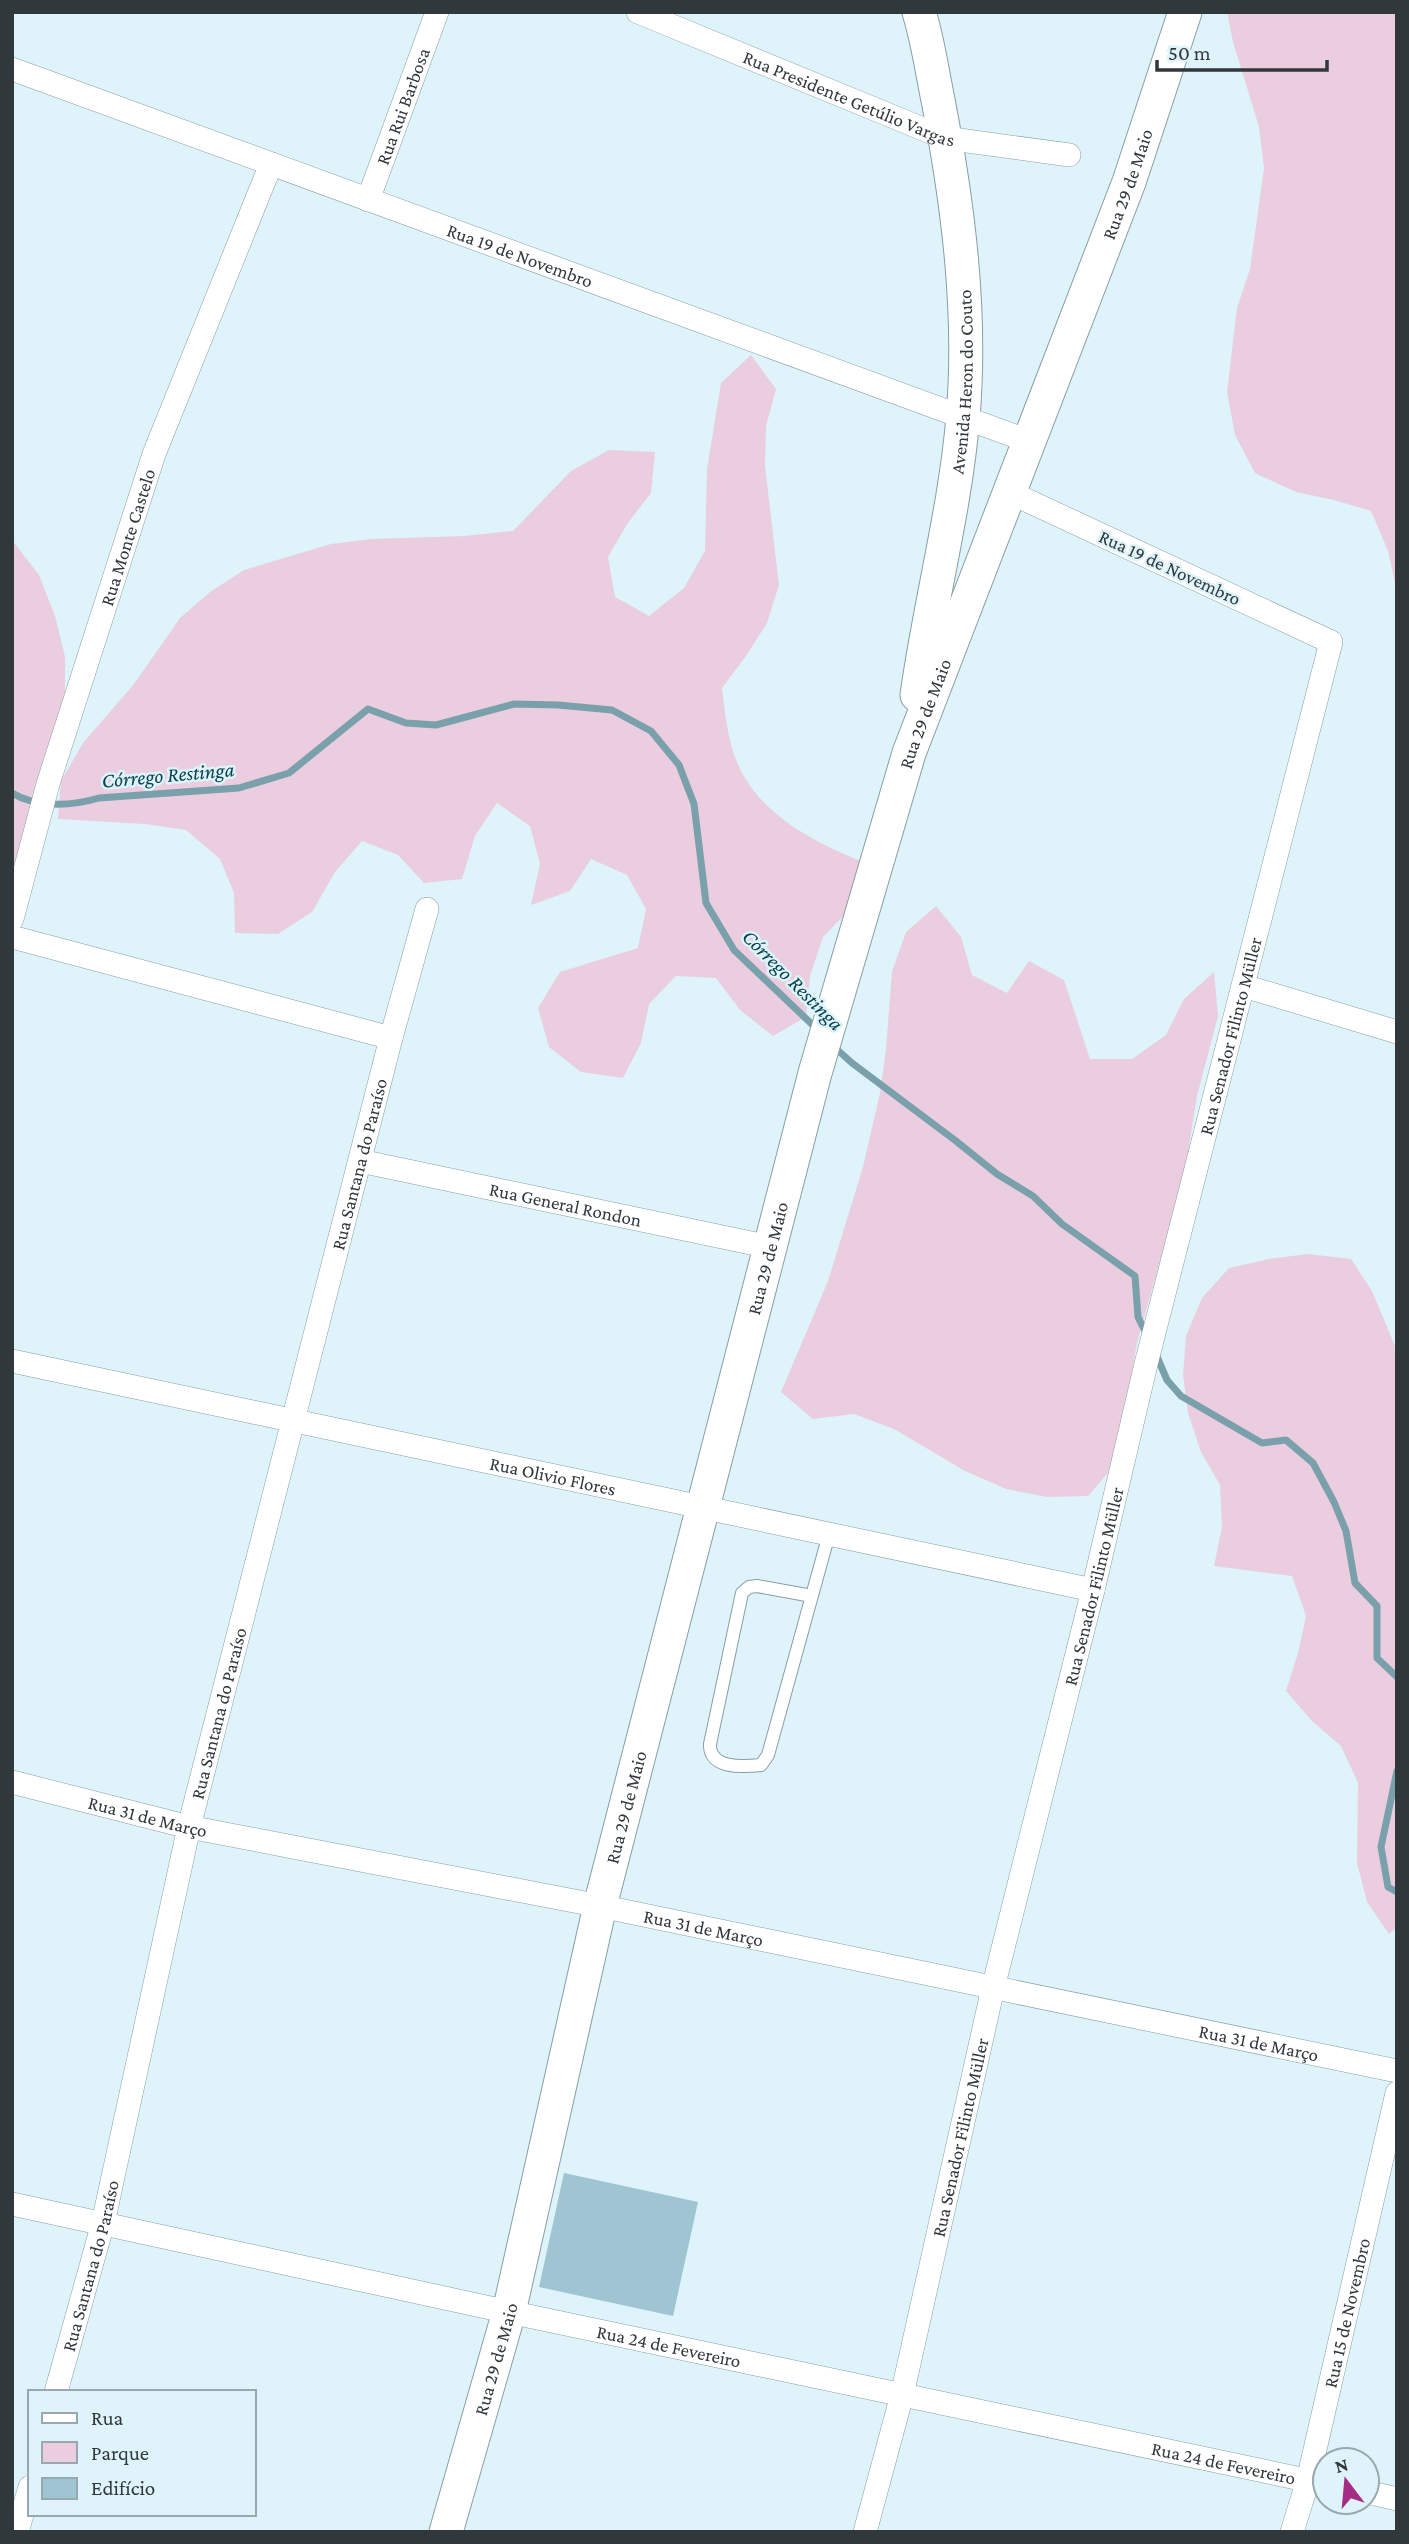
<svg xmlns="http://www.w3.org/2000/svg" width="1409" height="2544" font-family="'Crimson Pro',serif">
<style>
.green{fill:#eacedf}
.lines{fill:none;stroke-linecap:round;stroke-linejoin:round}
.stream{stroke:#7aa0ab;stroke-width:7}
.building{fill:#9ec5d1}
.lane-casing{stroke:#899ea4;stroke-width:14}
.street-casing{stroke:#899ea4;stroke-width:24}
.secondary-casing{stroke:#899ea4;stroke-width:35}
.lane{stroke:#fff;stroke-width:12}
.street{stroke:#fff;stroke-width:23}
.secondary{stroke:#fff;stroke-width:33}
.labels{text-anchor:middle;stroke-width:5;stroke-linejoin:round;paint-order:stroke}
.street-label{font-size:19px;fill:#30383b;stroke:#def3fa}
.water-label{font-size:21px;font-style:italic;fill:#074250;stroke:#def3fa}
</style>
<rect width="100%" height="100%" fill="#def3fa"/>
<!-- green -->
<g class="green">
<path d="M1227,12h170v580l-9,-41 -17,-40 -37,-11 -38,-8 -41,-19 -20,-38 -8,-43 10,-84 13,-39 14,-101 -5,-41 -26,-85z"/>
<path d="M751,355l25,34 -10,37 -1,40 14,119 -12,38 -21,33 -24,32c3,26 6,55 17,79 25,52 82,79 132,98l-22,45 -26,27 -13,39 -4,41 -33,19 -33,-26 -24,-32 -40,-2 -27,28 -8,39 -18,35 -42,-6 -32,-25 -11,-39 22,-36 78,-24 8,-39 -19,-34 -36,-16 -21,32 -39,14 9,-41 -10,-38 -33,-23 -22,33 -13,43 -38,4 -26,-28 -36,-14 -27,31 -23,40 -34,22 -43,-1 -1,-40 -14,-34 -34,-29 -41,-6 -87,-5 3,-38 22,-38 51,-59 46,-66 30,-26 34,-22 87,-26 40,-5 93,-3 49,-5 58,-60 38,-21 46,2 -4,41 -24,31 -19,33 7,40 34,19 35,-28 21,-37 2,-82 14,-86z"/>
<path d="M12,540l27,35 16,41 10,41v44l-53,174z"/>
<path d="M936,906l25,31 11,38 35,18 22,-32 35,19 26,79h42l34,-24 18,-36 30,-27 4,44 -21,80 -13,81 -47,165 -13,81 -11,44 -25,29 -41,1 -41,-8 -41,-18 -71,-42 -40,-15 -41,5 -32,-27 47,-111 35,-114 17,-74 6,-44 6,-77 14,-40z"/>
<path d="M1308,1254l43,5 21,32 25,60v576l-8,7 -22,-32 -10,-39 1,-80 -17,-37 -29,-25 -26,-30 12,-38 8,-37 -14,-40 -78,-10 8,-39 -2,-42 -19,-33 -13,-39 -5,-38 3,-39 16,-38 27,-30 40,-9z"/>
</g>
<g class="lines">
<!-- stream -->
<g class="stream">
<path d="M12,793c24,15 60,13 87,5l140,-10 50,-15 79,-64 38,14 30,2 78,-21 44,1 54,5 39,21 28,34 15,39 12,99 28,47 85,81"/>
<path d="M832,1045l20,18 104,78 41,33 36,22 29,28 73,52 3,41 9,18"/>
<path d="M1155,1352l12,28 14,16 81,47 24,-3 27,23 21,39 12,29 9,52 22,23v52l20,19"/>
<path d="M1397,1771l-16,76 7,40 9,5"/>
</g>
</g>
<!-- building -->
<path class="building" d="M564,2173l134,29 -25,114 -134,-29z"/>
<g class="lines">
<!-- lane casing -->
<g class="lane-casing">
<path id="lane" d="M812,1596l-55,-10 -8,1 -7,6 -32,151c-1,25 32,23 51,21l7,-10 61,-221"/>
</g>
<!-- street casing -->
<g class="street-casing">
<g id="street">
<path id="s1" d="M638,12l307,126 124,17"/>
<path id="s2" d="M12,69l1016,372"/>
<path id="s3" d="M368,200l69,-188"/>
<path id="s4" d="M12,919l36,-135 106,-330 117,-290"/>
<path d="M12,937l379,101"/>
<path d="M1244,986l153,46"/>
<path id="s5" d="M360,1161l410,86"/>
<path id="s6" d="M12,1361l1081,229"/>
<path id="s7" d="M12,1782l177,45 411,79 797,165"/>
<path id="s8" d="M12,2204l497,108 816,172"/>
<path id="s9" d="M56,2392l47,-169 86,-396 202,-789 36,-129"/>
<path d="M1367,2492l30,7"/>
<path d="M17,2532l13,-45"/>
<path id="s10" d="M865,2532l37,-137 91,-407 100,-398 53,-226 185,-722 -322,-150"/>
<path id="s11" d="M1292,2532l16,-52 89,-387"/>
</g>
</g>
<!-- secondary casing -->
<g class="secondary-casing">
<g id="secondary">
<path id="s12" d="M917,695c13,-93 38,-184 46,-278 9,-105 -5,-213 -25,-317 -6,-29 -10,-59 -19,-88"/>
<path id="s13" d="M446,2532l63,-220 91,-406 215,-833 94,-320 220,-571 56,-170"/>
</g>
</g>
<!-- lane -->
<use href="#lane" class="lane"/>
<!-- street -->
<use href="#street" class="street"/>
<!-- secondary -->
<use href="#secondary" class="secondary"/>
</g>
<g class="labels">
<!-- street labels -->
<g class="street-label">
<text dy="7" stroke="none"><textPath href="#s1" startOffset="228">Rua Presidente Getúlio Vargas</textPath></text>
<text dy="7" stroke="none"><textPath href="#s3" startOffset="100">Rua Rui Barbosa</textPath></text>
<text dy="7" stroke="none"><textPath href="#s13" startOffset="2448">Rua 29 de Maio</textPath></text>
<text dy="7" stroke="none"><textPath href="#s2" startOffset="541">Rua 19 de Novembro</textPath></text>
<text dy="7" stroke="none"><textPath href="#s12" startOffset="317">Avenida Heron do Couto</textPath></text>
<text dy="7" stroke="none"><textPath href="#s4" startOffset="399">Rua Monte Castelo</textPath></text>
<text transform="translate(1170 567) rotate(25)" y="7">Rua 19 de Novembro</text>
<text dy="7" stroke="none"><textPath href="#s13" startOffset="1881">Rua 29 de Maio</textPath></text>
<text dy="7" stroke="none"><textPath href="#s10" startOffset="1540">Rua Senador Filinto Müller</textPath></text>
<text dy="7" stroke="none"><textPath href="#s9" startOffset="1265">Rua Santana do Paraíso</textPath></text>
<text dy="7" stroke="none"><textPath href="#s5" startOffset="210">Rua General Rondon</textPath></text>
<text dy="7" stroke="none"><textPath href="#s13" startOffset="1314">Rua 29 de Maio</textPath></text>
<text dy="7" stroke="none"><textPath href="#s6" startOffset="553">Rua Olivio Flores</textPath></text>
<text dy="7" stroke="none"><textPath href="#s10" startOffset="973">Rua Senador Filinto Müller</textPath></text>
<text dy="7" stroke="none"><textPath href="#s9" startOffset="698">Rua Santana do Paraíso</textPath></text>
<text dy="7" stroke="none"><textPath href="#s13" startOffset="747">Rua 29 de Maio</textPath></text>
<text dy="7" stroke="none"><textPath href="#s7" startOffset="140">Rua 31 de Março</textPath></text>
<text dy="7" stroke="none"><textPath href="#s7" startOffset="707">Rua 31 de Março</textPath></text>
<text dy="7" stroke="none"><textPath href="#s7" startOffset="1274">Rua 31 de Março</textPath></text>
<text dy="7" stroke="none"><textPath href="#s10" startOffset="406">Rua Senador Filinto Müller</textPath></text>
<text dy="7" stroke="none"><textPath href="#s9" startOffset="131">Rua Santana do Paraíso</textPath></text>
<text dy="7" stroke="none"><textPath href="#s11" startOffset="226">Rua 15 de Novembro</textPath></text>
<text dy="7" stroke="none"><textPath href="#s8" startOffset="672">Rua 24 de Fevereiro</textPath></text>
<text dy="7" stroke="none"><textPath href="#s13" startOffset="180">Rua 29 de Maio</textPath></text>
<text dy="7" stroke="none"><textPath href="#s8" startOffset="1239">Rua 24 de Fevereiro</textPath></text>
</g>
<!-- water labels -->
<g class="water-label">
<text transform="translate(168 775) rotate(-5)" y="7">Córrego Restinga</text>
<text transform="translate(793 980) rotate(45)" y="7">Córrego Restinga</text>
</g>
</g>
<!-- border -->
<rect width="1409" height="2544" fill="none" stroke="#30383b" stroke-width="28"/>
<!-- legend -->
<rect x="28" y="2390" width="228" height="126" fill="#def3fa" stroke="#98a8ae" stroke-width="2"/>
<rect x="42" y="2413" width="35" height="10" fill="#ffffff" stroke="#98a8ae" stroke-width="2"/>
<text x="91" y="2425" font-size="21" fill="#30383b">Rua</text>
<rect x="42" y="2442" width="35" height="21" fill="#eacedf" stroke="#98a8ae" stroke-width="2"/>
<text x="91" y="2460" font-size="21" fill="#30383b">Parque</text>
<rect x="42" y="2478" width="35" height="21" fill="#9ec5d1" stroke="#98a8ae" stroke-width="2"/>
<text x="91" y="2495" font-size="21" fill="#30383b">Edifício</text>
<!-- north arrow -->
<g transform="translate(1346 2481) rotate(344)"><circle r="33" fill="#def3fa" stroke="#98a8ae" stroke-width="2"/>
<path d="M0-5L12 26L0 18L-12 26Z" fill="#a42c84"/>
<text y="-10" font-size="19" font-weight="bold" text-anchor="middle" fill="#30383b">N</text>
</g>
<!-- scale -->
<path d="M1157 60v10h170v-10" fill="none" stroke="#30383b" stroke-width="3.5"/>
<text x="1168" y="60" font-size="21" fill="#30383b" stroke="#def3fa" stroke-width="5" paint-order="stroke">50 m</text>
</svg>
